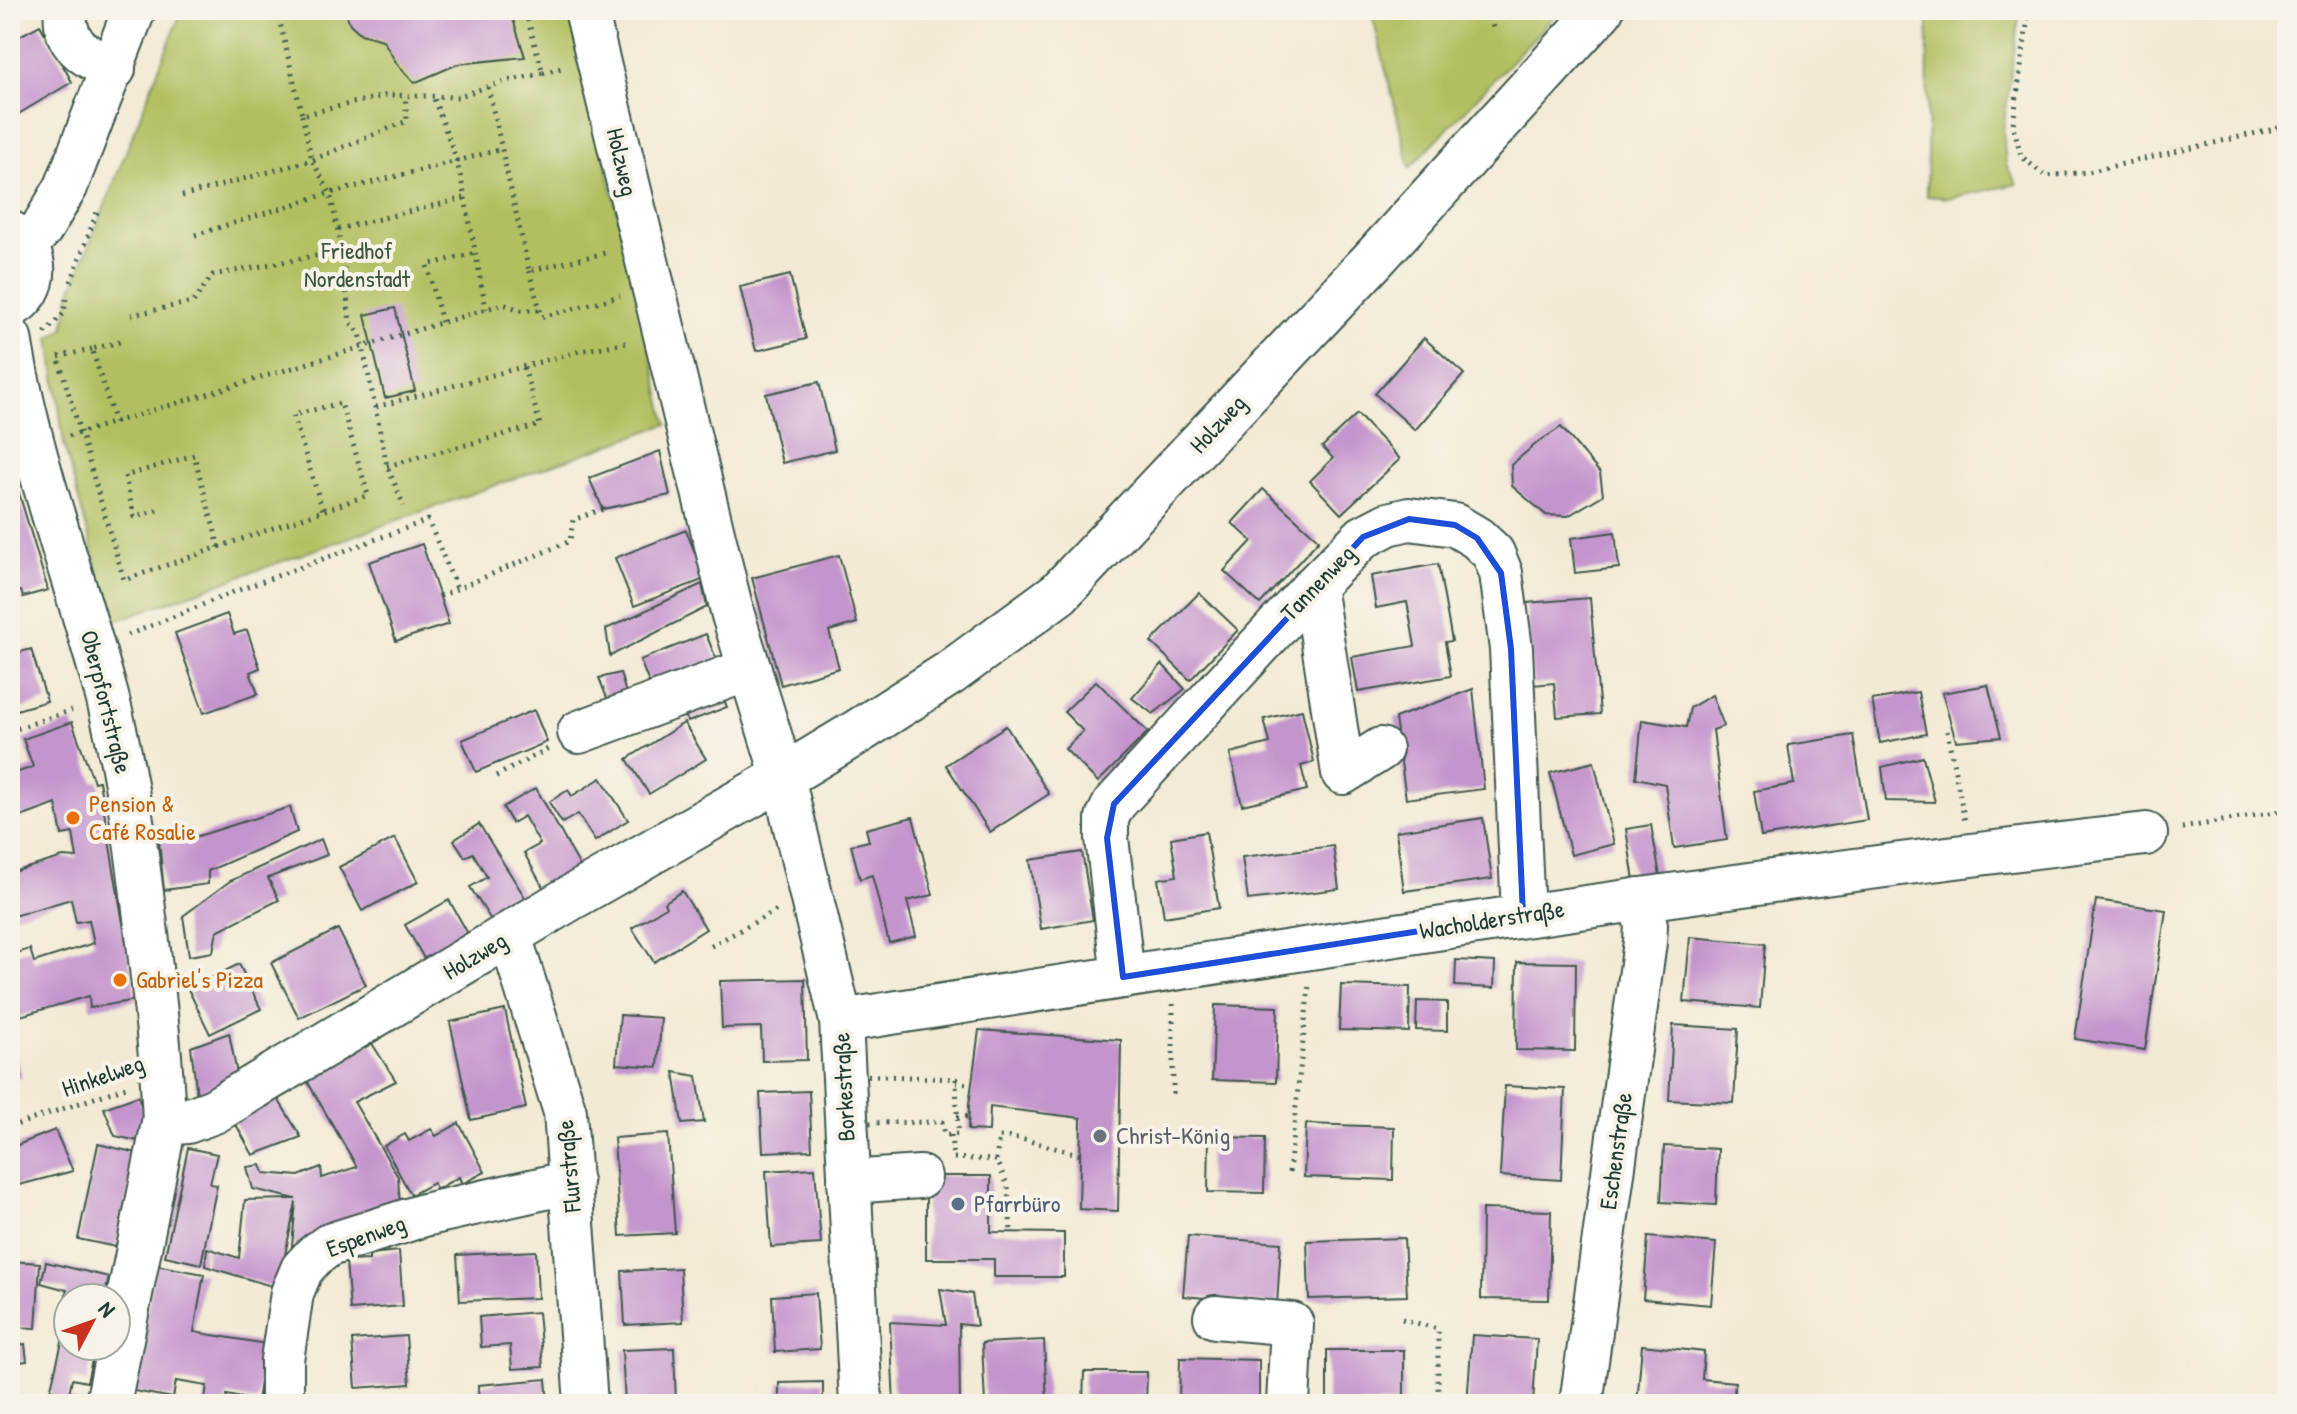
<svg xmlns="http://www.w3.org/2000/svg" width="2297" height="1414" font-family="'Patrick Hand',sans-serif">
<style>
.green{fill:#b2bf61;stroke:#687e4a;stroke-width:2}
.building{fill:#c494cd}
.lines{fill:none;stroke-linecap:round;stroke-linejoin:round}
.minor-casing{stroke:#3f574c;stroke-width:46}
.major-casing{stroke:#3f574c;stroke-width:48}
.path{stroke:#3f574c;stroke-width:5;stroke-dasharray:2 6;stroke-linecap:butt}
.minor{stroke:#fff;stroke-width:42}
.major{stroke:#fff;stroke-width:44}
.marked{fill:none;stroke:#1d4ed8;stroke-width:6;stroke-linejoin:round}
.food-dot{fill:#e8710a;stroke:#f7f3e8;stroke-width:3}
.worship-dot{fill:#6b7280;stroke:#f7f3e8;stroke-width:3}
.service-dot{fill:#5c6f8a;stroke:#f7f3e8;stroke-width:3}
.labels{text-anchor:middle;stroke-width:8;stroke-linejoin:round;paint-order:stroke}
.street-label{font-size:24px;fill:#1f3d34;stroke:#f7f3e8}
.park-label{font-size:24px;fill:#3c573d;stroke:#f7f3e8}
.food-label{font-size:24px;fill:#c56008;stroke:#f7f3e8;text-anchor:start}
.worship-label{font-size:24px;fill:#5b616d;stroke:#f7f3e8;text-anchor:start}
.service-label{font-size:24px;fill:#4e5e75;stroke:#f7f3e8;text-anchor:start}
</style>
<rect width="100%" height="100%" fill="#f7f3e8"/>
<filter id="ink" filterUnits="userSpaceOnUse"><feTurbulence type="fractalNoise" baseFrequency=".0125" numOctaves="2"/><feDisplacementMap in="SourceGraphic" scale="16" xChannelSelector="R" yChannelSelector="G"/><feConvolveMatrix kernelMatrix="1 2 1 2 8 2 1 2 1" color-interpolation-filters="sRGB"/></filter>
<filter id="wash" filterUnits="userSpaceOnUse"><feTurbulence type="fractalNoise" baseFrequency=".006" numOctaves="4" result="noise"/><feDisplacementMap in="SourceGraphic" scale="32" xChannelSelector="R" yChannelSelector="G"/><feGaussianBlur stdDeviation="1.8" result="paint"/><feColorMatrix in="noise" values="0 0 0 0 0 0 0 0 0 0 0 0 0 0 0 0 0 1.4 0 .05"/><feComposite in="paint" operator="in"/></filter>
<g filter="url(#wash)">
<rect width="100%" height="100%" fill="#f2ead4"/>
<!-- green -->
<g class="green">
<path d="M182,10h388l97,414 -555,198 -48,-177 -14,-107 14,-10 6,-34z"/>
<path d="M1371,10h189l-150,158z"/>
<path d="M1928,10h92l-17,120 3,35 11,19 -68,14 -22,-2z"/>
</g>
<g id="blocks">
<!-- building -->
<g class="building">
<path d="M345,10h165l15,47 -67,7 -44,19 -17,-19 -14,-24 -22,-6 -11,-10z"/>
<path d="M40,25l32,57 -62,37v-78z"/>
<path d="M790,275l16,64 -50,12 -16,-64z"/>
<path d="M395,308l20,83 -30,7 -20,-83z"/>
<path d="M1424,338l40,36 -49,56 -40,-36z"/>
<path d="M819,382l16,68 -53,13 -16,-69z"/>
<path d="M1357,414l43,45 -59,55 -31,-33 23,-23 -11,-11z"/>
<path d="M1561,427l39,46 3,22 -35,21 -22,-1 -34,-29 -1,-21 26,-22z"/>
<path d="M660,451l10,44 -67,14 -14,-31z"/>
<path d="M10,463l38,127 -25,7 -2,-6 -11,3z"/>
<path d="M1263,489l56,51 -59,64 -36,-33 28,-30 -20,-18z"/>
<path d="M686,530l19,49 -71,27 -19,-48z"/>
<path d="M1615,532l4,36 -44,5 -4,-35z"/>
<path d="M422,544l27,80 -53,17 -27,-79z"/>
<path d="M839,555l18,68 -28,8 10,37 -58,17 -29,-107z"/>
<path d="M1438,564l14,77 -7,1 6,34 -93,16 -6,-35 63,-11 -8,-44 -31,6 -5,-32z"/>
<path d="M702,584l5,23 -97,49 -4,-27z"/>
<path d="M1199,593l39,37 -48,50 -39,-38z"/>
<path d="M1590,598l10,116 -43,3 -3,-34 -21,2 -7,-82z"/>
<path d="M227,614l7,20 13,-4 13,38 -10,4 8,22 -54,19 -29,-80z"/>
<path d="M706,634l13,32 -66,27 -13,-33z"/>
<path d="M31,649l16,52 -37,11v-57z"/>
<path d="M1162,664l23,25 -32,25 -21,-16z"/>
<path d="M620,673l6,20 -17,10 -10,-25z"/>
<path d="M1096,681l52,51 -50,50 -33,-33 18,-18 -19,-19z"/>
<path d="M1988,685l13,52 -45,4 -14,-48z"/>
<path d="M718,686l9,21 -39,15 -9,-21z"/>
<path d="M1473,689l11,100 -78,10 -11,-81z"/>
<path d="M1918,692l8,42 -46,9 -8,-43z"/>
<path d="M1712,695l12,31 -11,4 14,110 -53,8 -9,-64 -29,-6 6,-58 44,7 4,-19z"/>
<path d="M534,710l13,32 -71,30 -14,-32z"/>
<path d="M1302,710l12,52 -13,4 6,24 -65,15 -12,-52 40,-10 -6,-24z"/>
<path d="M72,722l22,60 5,-1 37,219 -46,8 -1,-12 -79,23v-64l20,-6 4,13 60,-19 -5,-23 -13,2 -5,-23 -61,18v-44l53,-16 14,1 -4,-25 -11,2 -6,-31 -46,17v-46l23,-8 -10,-28z"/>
<path d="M684,723l22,36 -57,35 -22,-35z"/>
<path d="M1006,726l43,68 -59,38 -44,-67z"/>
<path d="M1853,735l14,85 -106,17 -7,-46 40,-7 -6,-39z"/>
<path d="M1923,757l12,45 -49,-1 -4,-34z"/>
<path d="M1594,762l20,82 -43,11 -21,-82z"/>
<path d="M601,778l27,42 -33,21 -17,-27 -16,9 -13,-21 19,-12 4,6z"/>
<path d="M536,788l45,80 -37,21 -20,-36 16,-9 -16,-28 -12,7 -9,-16z"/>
<path d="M290,807l7,25 -89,39v13l-44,6 -5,-49 36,-4z"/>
<path d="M913,817l20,78 -26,6 9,35 -27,7 -17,-68 -12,4 -9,-34 18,-4 -3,-12z"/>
<path d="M1483,818l9,61 -88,12 -8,-60z"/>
<path d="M479,824l47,75 -35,21 -21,-33 17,-10 -14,-24 -8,4 -11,-17z"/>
<path d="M1651,825l9,51 -26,4 -8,-51z"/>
<path d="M1206,832l13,76 -55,9 -6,-38 19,-3 -6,-38z"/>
<path d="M395,838l23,44 -56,29 -23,-44z"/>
<path d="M321,839l6,16 -59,23 11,22 -62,31 -4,21 -24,4 -6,-40 47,-35z"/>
<path d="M1333,846l6,43 -91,11 -6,-43z"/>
<path d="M1082,852l11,68 -52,9 -11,-69z"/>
<path d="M682,891l24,38 -52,33 -22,-34 34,-21 -2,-4z"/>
<path d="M449,900l21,37 -44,25 -21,-37z"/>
<path d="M2096,900l70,10 -21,140 -70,-11z"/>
<path d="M338,929l28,56 -67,33 -28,-55z"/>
<path d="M1690,937l75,7 -5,64 -76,-6z"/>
<path d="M1456,960l39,2 -1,26 -39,-2z"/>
<path d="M1517,962l59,1 -1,88 -59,-1z"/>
<path d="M239,964l22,45 -51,25 -22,-45z"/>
<path d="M805,979l2,81 -45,1 -1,-34 -39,1 -2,-47z"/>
<path d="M1341,985l69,2 -1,45 -70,-2z"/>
<path d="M1417,1001l30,1v29l-31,-1z"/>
<path d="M1215,1005l63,2 -2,75 -64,-2z"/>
<path d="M505,1010l21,98 -55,12 -21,-98z"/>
<path d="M620,1015l41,3 -3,49 -42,-3z"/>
<path d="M1673,1025l65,4 -4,74 -65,-3z"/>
<path d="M979,1030l142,10 -3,171 -39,-2 2,-91 -91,-11 -1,24 -21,-1 1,-25z"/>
<path d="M229,1033l8,41 -40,21 -6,-48z"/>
<path d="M11,1041l11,36 -12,3v-38z"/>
<path d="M371,1042l25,39 -42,21 44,75 2,29 -108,40 4,-44 -18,86 -73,-22 2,-18 32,10 6,-58 51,-1 -43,-10 -6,-22 14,-2 3,8 35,3 22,-9 1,11 35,-11 -51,-88z"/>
<path d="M674,1072l23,4 7,46 -22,2z"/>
<path d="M1505,1086l60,3 -4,91 -61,-4z"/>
<path d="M809,1091l3,59 -49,2 -3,-59z"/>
<path d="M275,1094l26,43 -48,18 -20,-36z"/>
<path d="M138,1096l7,21 -7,24 -23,-5 -11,-28z"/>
<path d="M459,1123l26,49 -23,12 -3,-7 -22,12 -4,-6 -22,12 -27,-49 21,-12 4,7 22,-12 5,7z"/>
<path d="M1306,1124l88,3 -1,53 -89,-3z"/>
<path d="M55,1130l18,41 -58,15 -5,-10v-28z"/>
<path d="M668,1134l7,99 -55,3 -6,-98z"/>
<path d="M1209,1137l56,1 -1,55 -56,-1z"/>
<path d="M98,1144l39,9 -21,94 -38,-8z"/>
<path d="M1664,1146l54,3 -2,56 -55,-3z"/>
<path d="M188,1148l29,6 -7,30 7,1 -16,79 -36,-8z"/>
<path d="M815,1168l6,76 -50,3 -5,-76z"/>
<path d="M926,1176h65v56l73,1v44h-70v-18h-68z"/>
<path d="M1482,1209l69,2 -2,89 -68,-1z"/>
<path d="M1188,1236l93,7 -4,61 -94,-8z"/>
<path d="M1648,1237l68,6 -5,62 -68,-6z"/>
<path d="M1404,1238l3,58 -98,3 -2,-58z"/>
<path d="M399,1251l4,55 -53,4 -4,-49 23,-1v-6z"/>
<path d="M536,1251l2,47 -78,3 -3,-46z"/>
<path d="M10,1261l30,2 -4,65 -26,-1z"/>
<path d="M46,1262l63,15 -5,21h-36v17l-6,-2 5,-23 -26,-7z"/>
<path d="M155,1265l49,9 -10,58 72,12 -9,57 -30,-6 -1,9h-22l3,-18 -31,-5 -3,17 -39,-7z"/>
<path d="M680,1268l3,54 -58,3 -3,-54z"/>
<path d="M940,1289l32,5 5,32 -18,-2 1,80h-66l-4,-82 56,3z"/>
<path d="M816,1293l4,56 -45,3 -3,-56z"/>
<path d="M538,1312l5,55 -31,2 -2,-24 -29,2 -2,-30z"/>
<path d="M1472,1335l65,4 -4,65h-66z"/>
<path d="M406,1336l4,48 -54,4 -4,-48z"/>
<path d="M63,1338l5,1v7h27l-8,36 -15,-3 -4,19 21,6h-42z"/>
<path d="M1044,1340l3,64h-62l-3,-61z"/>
<path d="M25,1344l2,17 -17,2v-17z"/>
<path d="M1642,1345l62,7 -2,27 33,3 -2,22h-96z"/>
<path d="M674,1348l2,56h-51l-3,-54z"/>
<rect x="1327" y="1350" width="77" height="54"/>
<path d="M1180,1358l79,2v44h-80z"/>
<path d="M1084,1372h63l-1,32h-63z"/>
<path d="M546,1379l2,25h-69l-1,-19z"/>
<path d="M823,1382v22h-44v-21z"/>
</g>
</g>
</g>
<g filter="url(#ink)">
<use href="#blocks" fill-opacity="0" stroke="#3f574c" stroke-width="2"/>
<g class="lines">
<!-- minor casing -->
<g class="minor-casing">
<g id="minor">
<path d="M66,10c-4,35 20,47 48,59"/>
<path d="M586,10l147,605 50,162 58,244 20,383"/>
<path d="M10,232c30,17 32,59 0,75"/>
<path d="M26,245l16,-17 24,-41 68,-177"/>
<path d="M10,338c20,122 65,239 97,358 21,81 31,163 41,246 7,60 14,121 16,181"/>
<path d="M1314,586l29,187 38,-24"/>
<path d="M579,732l171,-63"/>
<path d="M510,936l55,176 21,292"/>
<path d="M1123,977l-16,-139v-20l7,-14 200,-218 49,-49 25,-13 21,-5 46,6 22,13 16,15 8,20 10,76 12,266"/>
<path d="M841,1021c434,-68 868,-137 1305,-187"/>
<path d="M849,1182l71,-5"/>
<path d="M1215,1317l77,7 -4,80"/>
<path d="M282,1404v-44l10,-67 10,-24 12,-13 15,-11 95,-30 147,-33"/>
<path d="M1581,1404l64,-462 1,-17 -7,-26"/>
</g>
</g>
<!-- major casing -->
<g class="major-casing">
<path id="major" d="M108,1404l56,-281 23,-2 27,-10 353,-211 216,-123 76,-46 91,-58 109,-80 314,-333 228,-250"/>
</g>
<!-- path -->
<g class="path">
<path d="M277,10l25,105 85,-20 70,2 45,-15 41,-9 -18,-63"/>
<path d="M1488,10l5,18"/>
<path d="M2029,10l-16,114 8,32 24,20 43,-4 199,-46"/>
<path d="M543,73l23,-6"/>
<path d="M488,87l41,184 80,-19"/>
<path d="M302,115l10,45 18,33 12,58 8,71 10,11 27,133 17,40"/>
<path d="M182,196l130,-36 95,-39 -2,-25"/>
<path d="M465,198l21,111"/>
<path d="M338,229l127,-31 -8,-37 45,-12"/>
<path d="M195,235l135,-42 127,-32 -24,-65"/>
<path d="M529,271l13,46 78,-21"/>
<path d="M71,282l26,-70"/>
<path d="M131,315l62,-13 20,-27 129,-24"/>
<path d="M442,322l-15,-57 48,-12"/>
<path d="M45,333l19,-20 2,-14"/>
<path d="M92,349l-34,8 66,223 244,-85 -27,-92 -48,12 30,96"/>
<path d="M376,407l204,-56 51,-9"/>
<path d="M115,423l-23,-74 28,-7"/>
<path d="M69,436l434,-132 18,6h19"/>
<path d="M387,466l153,-41 -16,-58"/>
<path d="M157,510l-23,7 -9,-41 69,-21 25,92"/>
<path d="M440,596l130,-55 3,-21 30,-11"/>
<path d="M128,635l111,-45 189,-70 29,69"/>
<path d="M10,731l62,-21"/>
<path d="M1947,731l18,91"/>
<path d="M496,776l52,-27"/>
<path d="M2182,828l105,-18"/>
<path d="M711,946l68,-37"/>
<path d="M1173,1004v92"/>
<path d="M860,1075l96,4 2,55 -13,1 -3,-13 -80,1z"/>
<path d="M956,1083l15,1"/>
<path d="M957,1116l12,1"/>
<path d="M10,1127l116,-40"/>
<path d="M951,1135l2,23 43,2 12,26 3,47"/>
<path d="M996,1160l3,-23 19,1 63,17"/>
<path d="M1289,1172l20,-187"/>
<path d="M1402,1319l36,10v75"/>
</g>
<!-- minor -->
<use href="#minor" class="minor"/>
<!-- major -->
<use href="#major" class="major"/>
</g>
</g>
<!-- marked area -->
<path class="marked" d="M1409,519l46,6 22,13 24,35 10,76 12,266 -400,62 -16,-139 7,-34 249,-267z"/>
<!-- markers -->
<g class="food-dot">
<circle cx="73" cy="818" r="8"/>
<circle cx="120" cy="980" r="8"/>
</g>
<circle class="worship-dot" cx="1100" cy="1136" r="8"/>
<circle class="service-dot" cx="958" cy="1204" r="8"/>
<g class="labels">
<!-- street labels -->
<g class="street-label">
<text transform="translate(622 162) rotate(77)" y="8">Holzweg</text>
<text transform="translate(1218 424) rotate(-47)" y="8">Holzweg</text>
<text transform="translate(1318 583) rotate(-46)" y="8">Tannenweg</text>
<text transform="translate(106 702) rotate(76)" y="8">Oberpfortstraße</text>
<text transform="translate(1492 920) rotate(-9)" y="8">Wacholderstraße</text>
<text transform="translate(475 956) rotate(-31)" y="8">Holzweg</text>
<text transform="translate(103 1076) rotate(-19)" y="8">Hinkelweg</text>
<text transform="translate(844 1087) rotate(-93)" y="8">Borkestraße</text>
<text transform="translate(1616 1151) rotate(-82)" y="8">Eschenstraße</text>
<text transform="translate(569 1166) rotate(-95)" y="8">Flurstraße</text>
<text transform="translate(366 1236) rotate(-20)" y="8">Espenweg</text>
</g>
<!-- park labels -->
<g class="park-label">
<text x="357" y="259">Friedhof<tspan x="357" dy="28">Nordenstadt</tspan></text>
</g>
<!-- food labels -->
<g class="food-label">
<text x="89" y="812">Pension &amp;<tspan x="89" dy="28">Café Rosalie</tspan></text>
<text x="136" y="988">Gabriel's Pizza</text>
</g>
<!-- worship labels -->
<g class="worship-label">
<text x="1116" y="1144">Christ-König</text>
</g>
<!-- service labels -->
<g class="service-label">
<text x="974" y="1212">Pfarrbüro</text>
</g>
</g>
<!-- margin -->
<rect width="2297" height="1414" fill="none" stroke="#f7f3e8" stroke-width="40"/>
<!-- north arrow -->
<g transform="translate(92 1322) rotate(49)"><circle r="38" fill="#f7f3e8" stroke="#a1aaa0" stroke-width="2"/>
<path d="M0-6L14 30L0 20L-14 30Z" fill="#c8321e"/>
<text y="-12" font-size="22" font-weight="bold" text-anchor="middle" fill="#1f3d34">N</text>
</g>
</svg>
